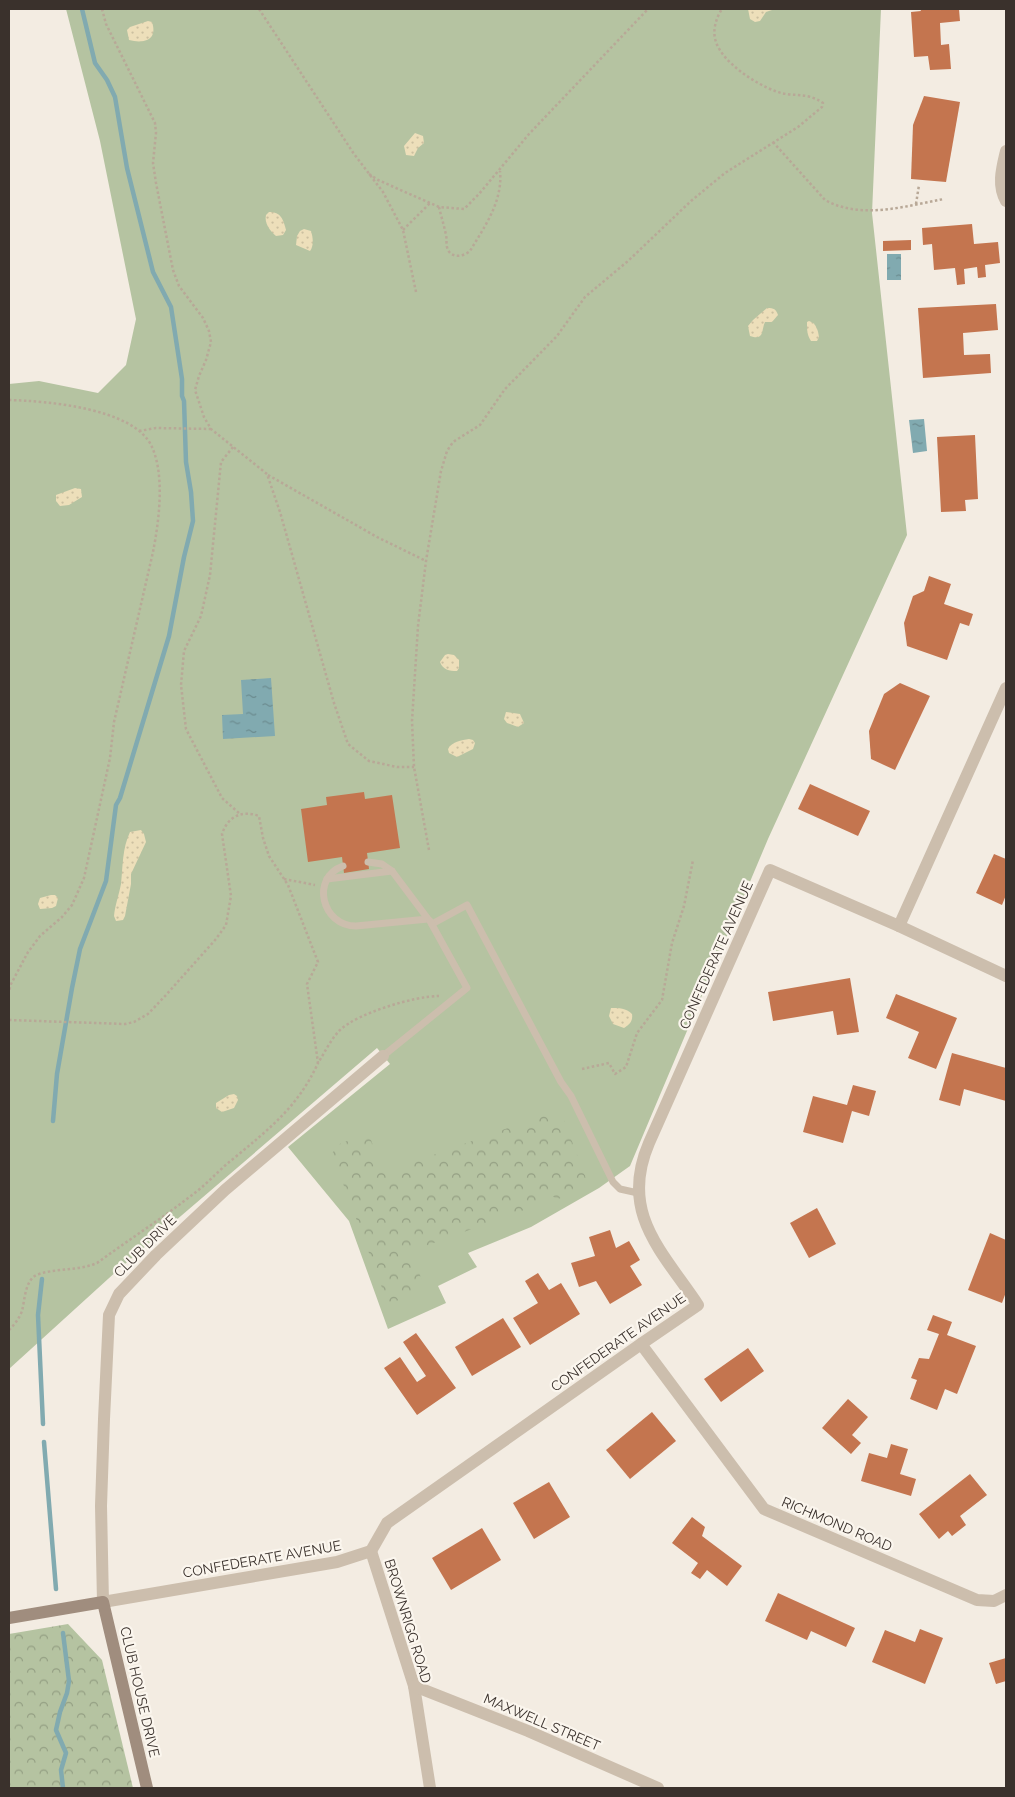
<svg xmlns="http://www.w3.org/2000/svg" width="1015" height="1797" font-family="Raleway,sans-serif">
<style>
.green{fill:#b5c3a1}
.sand{fill:url(#sand-dots)}
.park{fill:url(#park-crowns)}
.water{fill:url(#water-ripples)}
.lines{fill:none;stroke-linecap:round;stroke-linejoin:round}
.stream{stroke:#81aab0;stroke-width:4.5}
.building{fill:#c4754f}
.path{stroke:#b8a897;stroke-width:2.5;stroke-dasharray:2.5 2.5;stroke-linecap:butt}
.lane{stroke:#ccbead;stroke-width:7}
.street{stroke:#ccbead;stroke-width:12}
.secondary{stroke:#a08d7e;stroke-width:12}
.labels{text-anchor:middle;stroke-width:4.5;stroke-linejoin:round;paint-order:stroke}
.street-label{font-size:14px;fill:#3a312c;stroke:#fbf6ee}
</style>
<defs>
<pattern id="sand-dots" width="8" height="8" patternUnits="userSpaceOnUse" patternTransform="scale(1.25)"><rect width="8" height="8" fill="#eddfba"/><path d="M2 2h.1M6 6h.1" fill="none" stroke="#ccc0a0" stroke-width="1.8" stroke-linecap="round"/></pattern>
<pattern id="park-crowns" width="20" height="18" patternUnits="userSpaceOnUse" patternTransform="scale(1.25)"><rect width="20" height="18" fill="#b5c3a1"/><path d="M2 6a3 3 0 1 1 6 0M12 15a3 3 0 1 1 6 0" fill="none" stroke="#949f83"/></pattern>
<pattern id="water-ripples" width="26" height="14" patternUnits="userSpaceOnUse" patternTransform="scale(1.25)"><rect width="26" height="14" fill="#81aab0"/><path d="M2 4q2-2 4 0t4 0M15 11q2-2 4 0t4 0" fill="none" stroke="#6b8b8f"/></pattern>
</defs>
<rect width="100%" height="100%" fill="#f3ece2"/>
<!-- green -->
<path class="green" d="M66,9h815l-9,204 35,322 -139,304 -138,327 -31,22 -68,39 -63,26 9,14 -39,19 8,17 -58,26 -39,-108 -61,-74 102,-83 -13,-16 -258,221 -110,100v-985l30,-3 59,12 28,-28 10,-46 -36,-178z"/>
<!-- sand -->
<g class="sand">
<path d="M748,9h27l-9,3 -6,9 -5,1 -5,-3z"/>
<path d="M148,21l4,1c6,18 -8,22 -23,18l-2,-10 3,-3z"/>
<path d="M415,133l8,3 1,7 -6,5 -4,8 -8,-1 -2,-9z"/>
<path d="M269,212c12,0 14,7 17,18l-3,5 -7,1c-6,-5 -12,-13 -10,-21z"/>
<path d="M304,229l7,2c2,6 3,15 -1,20l-14,-6 1,-9 3,-5z"/>
<path d="M767,308c7,0 9,1 11,7l-6,7h-7c-4,8 0,19 -15,14l-2,-10 5,-6z"/>
<path d="M809,321c7,2 9,9 10,16l-2,4h-6c-4,-6 -4,-11 -4,-19z"/>
<path d="M75,488l6,1 1,8 -13,8 -9,1 -4,-5v-6z"/>
<path d="M448,654l6,1 5,5v8l-2,3c-8,0 -14,-1 -17,-9l5,-7z"/>
<path d="M506,712l14,2 4,9 -6,4 -11,-4 -3,-4z"/>
<path d="M469,739l4,1 2,3 -2,6 -16,8 -8,-4 -1,-4c3,-7 14,-9 21,-10z"/>
<path d="M141,830l3,4 2,8 -15,32v10l-6,32 -2,4 -7,1 -2,-5c1,-11 5,-21 7,-32 2,-18 1,-35 9,-52z"/>
<path d="M51,895h4l3,3 -2,8 -4,2 -12,1 -2,-5 2,-6z"/>
<path d="M611,1008c8,0 15,0 21,6 1,7 -2,10 -8,14l-11,-4 -4,-8z"/>
<path d="M234,1094l3,2 1,4 -4,8 -12,4 -6,-4v-5l13,-8z"/>
</g>
<!-- park -->
<g class="park">
<path d="M555,1111l7,4 25,66 -2,8 -27,10 -11,-5 -4,9 -131,48 13,39 -37,14 -56,-150 5,-9 25,-10 9,5 12,33 133,-48 7,5 5,-10z"/>
<path d="M68,1624l34,36 31,128h-124v-154z"/>
</g>
<!-- water -->
<g class="water">
<path d="M901,254v26h-14v-26z"/>
<path d="M924,419l3,32 -14,2 -4,-33z"/>
<path d="M271,678l4,58 -52,3 -1,-24 21,-1 -2,-34z"/>
</g>
<g class="lines">
<!-- stream -->
<g class="stream">
<path d="M53,1121l4,-47 15,-86 8,-39 26,-68 10,-76 4,-7 49,-162 15,-79 9,-36 -2,-29 -5,-30 -2,-61 -2,-5v-17l-11,-72 -18,-35 -26,-104 -12,-71 -8,-17 -12,-17 -13,-54"/>
<path d="M42,1279l-4,36 5,109"/>
<path d="M44,1442l12,147"/>
<path d="M63,1788l-2,-18 5,-17 -10,-23 4,-18 7,-19 2,-12 -6,-48"/>
</g>
</g>
<!-- building -->
<g class="building">
<path d="M920,9h39l1,12 -20,2 1,22 8,-1 2,25 -21,1 -2,-14 -14,1 -3,-45 10,-1z"/>
<path d="M924,96l36,6 -14,80 -35,-3 2,-54z"/>
<path d="M972,224l2,20 24,-2 2,21 -15,2 1,12 -8,1 -1,-11 -13,2 1,15 -8,1 -2,-17 -21,2 -2,-26 -9,1 -1,-17z"/>
<path d="M911,240v10l-28,1v-10z"/>
<path d="M996,304l2,26 -35,3 1,22 26,-1 1,19 -68,5 -5,-70z"/>
<path d="M975,435l3,64 -13,1 1,11 -25,1 -4,-75z"/>
<path d="M929,576l22,8 -7,20 29,10 -4,12 -9,-3 -13,37 -40,-14 -3,-23 9,-27 11,-5z"/>
<path d="M900,683l30,13 -35,74 -24,-11 -2,-28 15,-37z"/>
<path d="M810,784l60,27 -12,25 -60,-27z"/>
<path d="M364,792l1,7 27,-4 8,53 -33,5 2,16 -25,4 -2,-16 -34,5 -7,-53 26,-4 -1,-8z"/>
<path d="M994,854l12,5v36l-4,10 -26,-12z"/>
<path d="M850,978l9,54 -22,3 -4,-24 -60,10 -5,-29z"/>
<path d="M896,994l61,24 -21,51 -28,-11 11,-26 -33,-14z"/>
<path d="M952,1053l54,15v33l-42,-12 -4,17 -21,-6z"/>
<path d="M853,1085l23,6 -7,25 -17,-5 -9,32 -40,-11 10,-36 34,9z"/>
<path d="M817,1208l19,36 -27,14 -19,-35z"/>
<path d="M610,1230l6,18 13,-7 11,19 -10,6 12,19 -32,19 -14,-23 -17,6 -8,-24 24,-7 -6,-19z"/>
<path d="M990,1233l16,7v52l-4,11 -34,-13z"/>
<path d="M538,1273l11,17 12,-7 19,31 -50,31 -17,-27 25,-15 -13,-22z"/>
<path d="M933,1315l19,7 -5,13 29,11 -19,48 -12,-5 -8,21 -27,-11 7,-19 -6,-2 8,-20 10,1 10,-25 -12,-4z"/>
<path d="M503,1318l18,29 -49,29 -17,-29z"/>
<path d="M416,1333l40,55 -39,27 -33,-47 16,-11 17,25 9,-6 -23,-34z"/>
<path d="M748,1348l16,23 -43,31 -17,-23z"/>
<path d="M848,1399l20,18 -16,18 9,8 -10,11 -29,-26z"/>
<path d="M652,1412l24,29 -46,38 -24,-29z"/>
<path d="M891,1444l17,5 -8,25 16,5 -5,17 -50,-15 8,-28 18,5z"/>
<path d="M970,1474l17,21 -27,21 6,9 -14,11 -4,-5 -9,8 -20,-25z"/>
<path d="M549,1482l21,35 -36,22 -21,-36z"/>
<path d="M692,1517l13,10 -3,9 40,30 -15,20 -20,-16 -7,9 -9,-6 7,-10 -26,-20z"/>
<path d="M482,1528l19,32 -50,30 -19,-32z"/>
<path d="M778,1593l77,35 -9,19 -35,-16 -4,9 -42,-19z"/>
<path d="M920,1629l23,9 -18,46 -53,-22 13,-32 30,12z"/>
<path d="M1006,1658v23l-10,3 -7,-21z"/>
</g>
<g class="lines">
<!-- path -->
<g class="path">
<path d="M102,9l4,15 49,99 1,10 -3,30 3,20 17,87 6,16 24,32 6,13 2,11 -5,18 -7,16 -4,14 9,27 7,12 56,45 13,38 54,191 14,41 21,17 28,6h17"/>
<path d="M259,9l95,145 29,38 20,38 13,62"/>
<path d="M773,142l52,58c36,20 81,6 119,-1"/>
<path d="M369,174l9,6 61,27 25,2 15,-15 50,-60 119,-125"/>
<path d="M916,204l3,-19"/>
<path d="M439,207c2,9 5,18 7,28 1,4 0,8 1,12 3,12 16,10 23,4 15,-25 33,-50 30,-80"/>
<path d="M403,230l27,-27"/>
<path d="M9,400c37,1 126,8 143,47 13,29 7,74 1,105l-39,170 -4,36 -26,120 -12,27 -10,12 -22,19 -12,16 -17,32 -2,7"/>
<path d="M139,431l17,-3 55,1"/>
<path d="M233,447l-12,15 -11,113 -9,41 -17,35 -3,34 5,44 36,69 18,16"/>
<path d="M268,475l109,62 49,24"/>
<path d="M429,850l-15,-83 -2,-46 6,-95 8,-65 15,-90 6,-20 6,-9 27,-17 25,-36 52,-53 28,-39 43,-36 63,-60 34,-28 73,-46 24,-20 1,-4c-17,-12 -31,-5 -48,-12 -19,-7 -52,-28 -59,-49 -4,-11 0,-24 6,-33"/>
<path d="M284,879l31,6"/>
<path d="M9,1020l116,4 9,-2 14,-8 18,-19 50,-56 10,-14 5,-29 -9,-62c6,-18 20,-24 37,-18l4,22 6,18 19,29 30,77 -11,22 11,79c7,-11 13,-24 22,-33 18,-17 75,-34 99,-34"/>
<path d="M582,1069l27,-6 6,11 11,-7 11,-34 25,-33 10,-57 12,-37 9,-46"/>
<path d="M9,1330c5,-5 10,-11 13,-19 3,-12 3,-33 17,-37 19,-6 39,-3 58,-11 33,-24 67,-46 99,-71 13,-10 24,-23 37,-33 36,-30 65,-52 85,-96"/>
</g>
<!-- lane -->
<g class="lane">
<path d="M343,866c-33,12 -21,60 13,60l72,-7 -36,-48 -10,-7 -14,-2"/>
<path d="M327,879l65,-8"/>
<path d="M432,924l35,-19 94,177 10,14 42,86 7,7 18,4"/>
<path d="M383,1056l84,-68 -37,-67"/>
</g>
<!-- street -->
<g class="street">
<path d="M1006,151c-4,17 -9,34 0,50"/>
<path d="M899,926l107,-238"/>
<path d="M383,1056l-158,134 -69,65 -37,39 -10,21 -5,104 -3,87 2,96 234,-40 34,-11 16,-28 254,-179 57,-39c-36,-54 -79,-92 -49,-162l121,-273 129,56 107,50"/>
<path d="M641,1344l123,165 213,91 17,1 12,-6"/>
<path d="M371,1551l43,135 16,102"/>
<path d="M414,1686l114,45 130,57"/>
</g>
<!-- secondary -->
<path class="secondary" d="M9,1618l94,-16 44,186"/>
</g>
<g class="labels">
<!-- street labels -->
<g class="street-label">
<text transform="translate(716 955) rotate(-66)" y="5">CONFEDERATE AVENUE</text>
<text transform="translate(145 1246) rotate(-45)" y="5">CLUB DRIVE</text>
<text transform="translate(618 1342) rotate(-35)" y="5">CONFEDERATE AVENUE</text>
<text transform="translate(837 1524) rotate(23)" y="5">RICHMOND ROAD</text>
<text transform="translate(262 1559) rotate(-10)" y="5">CONFEDERATE AVENUE</text>
<text transform="translate(408 1621) rotate(73)" y="5">BROWNRIGG ROAD</text>
<text transform="translate(140 1692) rotate(77)" y="5">CLUB HOUSE DRIVE</text>
<text transform="translate(542 1722) rotate(23)" y="5">MAXWELL STREET</text>
</g>
</g>
<!-- border -->
<rect width="1015" height="1797" fill="none" stroke="#3a312c" stroke-width="20"/>
</svg>
